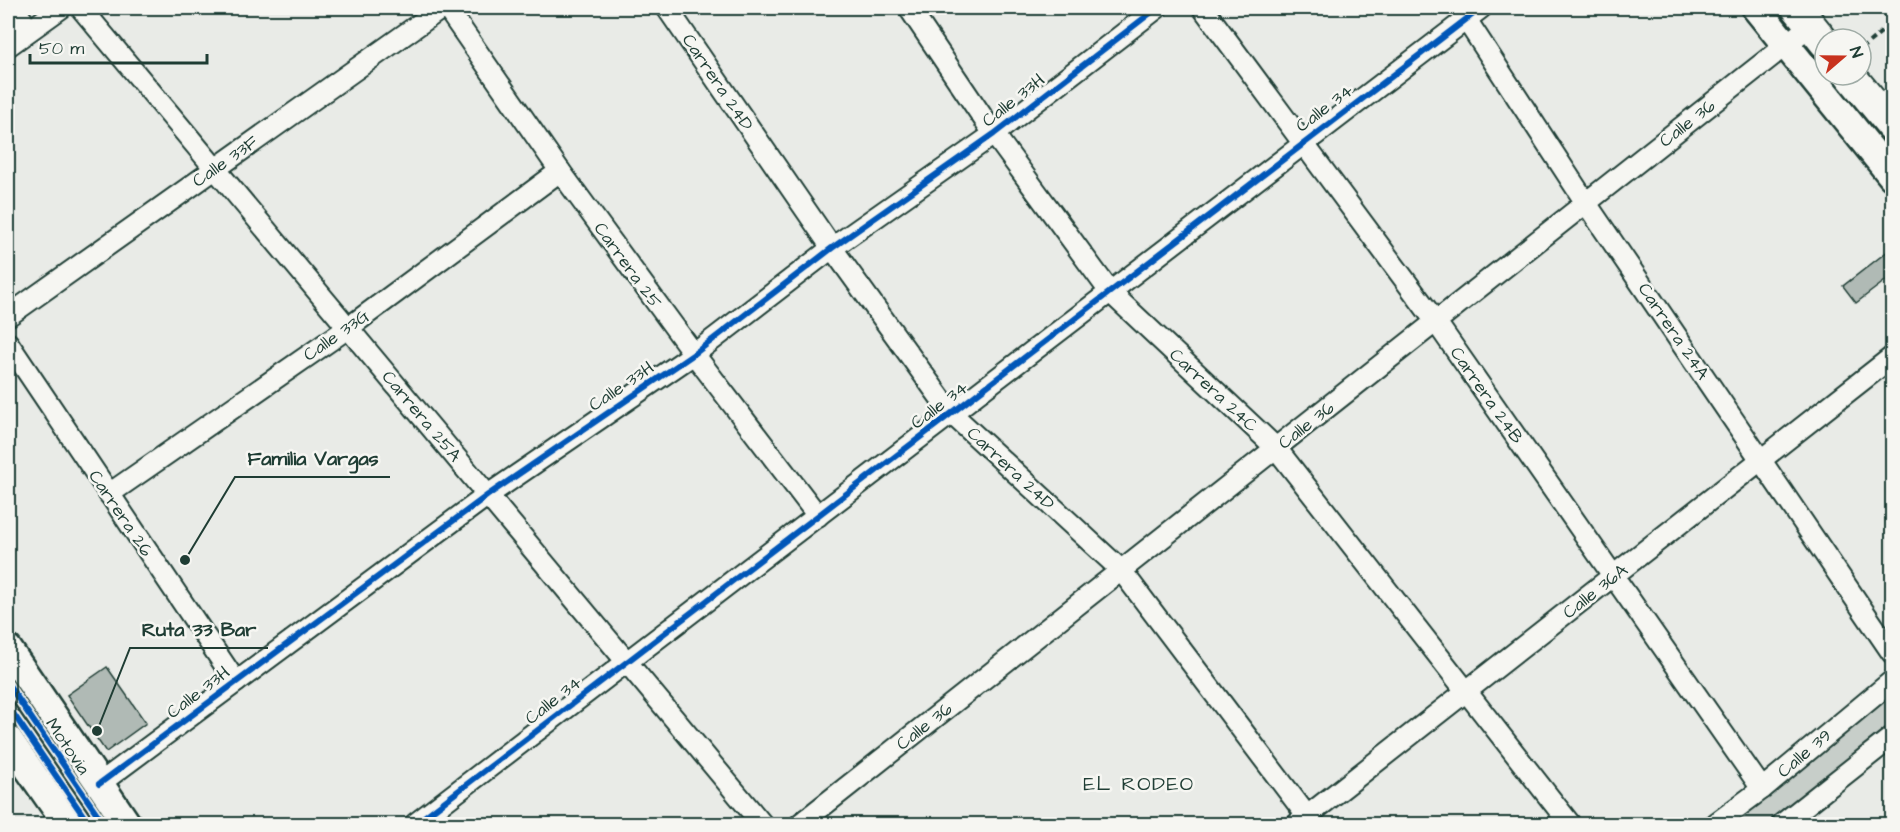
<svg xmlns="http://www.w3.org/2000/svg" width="1900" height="832" font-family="'Architects Daughter',sans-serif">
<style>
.green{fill:#c7cec9;stroke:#73867e;stroke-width:1.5}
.building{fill:#b0bab5;stroke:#1f3d34;stroke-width:1.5}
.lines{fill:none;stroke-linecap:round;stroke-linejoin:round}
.lane-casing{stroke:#1f3d34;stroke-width:14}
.street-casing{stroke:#1f3d34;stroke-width:24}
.secondary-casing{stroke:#1f3d34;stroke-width:32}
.primary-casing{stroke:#1f3d34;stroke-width:34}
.path{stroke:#1f3d34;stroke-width:4;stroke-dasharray:6 4.5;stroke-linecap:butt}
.lane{stroke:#f6f6f2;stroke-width:9}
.street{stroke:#f6f6f2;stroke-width:20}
.secondary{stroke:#f6f6f2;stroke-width:27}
.primary{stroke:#f6f6f2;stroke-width:30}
.cycleway-casing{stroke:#f6f6f2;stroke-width:10}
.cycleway{stroke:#0057b8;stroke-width:6}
.labels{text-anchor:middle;stroke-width:5;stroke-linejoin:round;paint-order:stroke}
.street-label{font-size:18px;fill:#1f3d34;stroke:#f6f6f2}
.neighbourhood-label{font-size:20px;letter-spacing:1.5px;fill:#1f3d34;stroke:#f6f6f2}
.leader{fill:none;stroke:#1f3d34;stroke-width:2}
.callout-dot{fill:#1f3d34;stroke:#f6f6f2;stroke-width:2}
.callout-label{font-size:20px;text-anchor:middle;font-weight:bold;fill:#1f3d34;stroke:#f6f6f2;stroke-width:5;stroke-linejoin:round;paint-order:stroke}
</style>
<rect width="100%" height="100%" fill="#e9ebe7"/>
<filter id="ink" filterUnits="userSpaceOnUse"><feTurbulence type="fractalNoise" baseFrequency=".0167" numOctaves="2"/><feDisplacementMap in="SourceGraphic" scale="12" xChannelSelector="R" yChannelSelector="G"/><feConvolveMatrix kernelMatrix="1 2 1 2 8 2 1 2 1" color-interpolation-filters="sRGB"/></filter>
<g filter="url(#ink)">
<!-- green -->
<path class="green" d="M1892,681v56l-110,87h-67z"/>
<!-- building -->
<g class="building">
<path d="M1893,247v28l-37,28 -13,-17z"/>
<path d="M107,667l39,56 -40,29 -39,-57z"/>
</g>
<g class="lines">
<!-- lane casing -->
<g class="lane-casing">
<g id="lane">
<path d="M8,684l96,140"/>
<path d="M8,706l81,118"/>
</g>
</g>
<!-- street casing -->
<g class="street-casing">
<g id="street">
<path d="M14,8l15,22"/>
<path d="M81,8l681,816"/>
<path d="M447,8l113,163 134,183 124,162"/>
<path d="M667,8l165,240 120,166 169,156 192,254"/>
<path d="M909,8l85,126 116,158 166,156 294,376"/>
<path d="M1203,8l233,314 326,467"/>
<path d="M1460,10l126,193 306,450"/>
<path d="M8,46l53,-38"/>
<path d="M8,316l434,-308"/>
<path d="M8,343l228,339"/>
<path d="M109,494l239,-166 212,-157"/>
<path d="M99,784l389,-289 206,-141 138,-106 162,-114 163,-126"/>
<path d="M415,824l1066,-816"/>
<path d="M800,824l1011,-799"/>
<path d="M1297,824l595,-467"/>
<path d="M1715,824l47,-35 130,-108"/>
<path d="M1782,824l110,-87"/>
</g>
</g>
<!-- secondary casing -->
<g class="secondary-casing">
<g id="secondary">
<path d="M1756,8l136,168"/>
<path d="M8,649l119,175"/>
<path d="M8,739l59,85"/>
</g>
</g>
<!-- primary casing -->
<g class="primary-casing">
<g id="primary">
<path d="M1797,8l28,35"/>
<path d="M1850,75l42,51"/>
</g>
</g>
<!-- path -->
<path class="path" d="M1861,49l31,-26"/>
<!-- lane -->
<use href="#lane" class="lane"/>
<!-- street -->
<use href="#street" class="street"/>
<!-- secondary -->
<use href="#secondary" class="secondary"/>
<!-- primary -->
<use href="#primary" class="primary"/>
<!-- cycleway casing -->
<g class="cycleway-casing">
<g id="cycleway">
<path d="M8,684l96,140"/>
<path d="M8,706l81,118"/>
<path d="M99,784l389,-289 206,-141 138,-106 162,-114 163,-126"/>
<path d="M415,824l1066,-816"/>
</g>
</g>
<!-- cycleway -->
<use href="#cycleway" class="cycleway"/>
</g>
</g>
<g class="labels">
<!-- street labels -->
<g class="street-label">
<text transform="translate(718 82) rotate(56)" y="6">Carrera 24D</text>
<text transform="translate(1013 100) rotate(-38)" y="6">Calle 33H</text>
<text transform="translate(1324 108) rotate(-37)" y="6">Calle 34</text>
<text transform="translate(1687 123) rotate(-38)" y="6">Calle 36</text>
<text transform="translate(225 161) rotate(-35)" y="6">Calle 33F</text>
<text transform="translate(628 265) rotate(54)" y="6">Carrera 25</text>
<text transform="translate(1674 331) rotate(56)" y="6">Carrera 24A</text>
<text transform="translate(336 335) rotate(-35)" y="6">Calle 33G</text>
<text transform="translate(621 386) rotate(-34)" y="6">Calle 33H</text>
<text transform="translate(1214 390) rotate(43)" y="6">Carrera 24C</text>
<text transform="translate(1487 395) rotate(55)" y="6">Carrera 24B</text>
<text transform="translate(939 405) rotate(-37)" y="6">Calle 34</text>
<text transform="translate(422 416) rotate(50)" y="6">Carrera 25A</text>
<text transform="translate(1306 425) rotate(-38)" y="6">Calle 36</text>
<text transform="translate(1011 468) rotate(43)" y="6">Carrera 24D</text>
<text transform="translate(121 513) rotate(56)" y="6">Carrera 26</text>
<text transform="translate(1595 591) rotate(-38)" y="6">Calle 36A</text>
<text transform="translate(198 692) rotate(-37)" y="6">Calle 33H</text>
<text transform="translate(553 700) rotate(-38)" y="6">Calle 34</text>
<text transform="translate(924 726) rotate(-38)" y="6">Calle 36</text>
<text transform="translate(68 746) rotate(56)" y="6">Motovia</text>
<text transform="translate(1804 753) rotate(-40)" y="6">Calle 39</text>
</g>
<!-- neighbourhood labels -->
<g class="neighbourhood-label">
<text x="1139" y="790">EL RODEO</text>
</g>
</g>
<!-- callouts -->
<path class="leader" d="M185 560L235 477H390M97 731L130 648H268"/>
<g class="callout-dot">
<circle cx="185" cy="560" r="6"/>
<circle cx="97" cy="731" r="6"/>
</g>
<g class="callout-label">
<text x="313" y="465">Familia Vargas</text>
<text x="199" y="636">Ruta 33 Bar</text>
</g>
<!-- margin -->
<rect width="1900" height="832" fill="none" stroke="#f6f6f2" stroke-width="30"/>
<rect x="15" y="15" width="1870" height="802" fill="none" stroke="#1f3d34" stroke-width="2" filter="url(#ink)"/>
<!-- north arrow -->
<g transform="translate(1843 57) rotate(70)"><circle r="28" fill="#f6f6f2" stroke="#a0aca6" stroke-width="1.5"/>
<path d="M0-4.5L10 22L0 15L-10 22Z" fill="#c8321e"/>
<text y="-9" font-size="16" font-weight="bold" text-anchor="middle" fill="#1f3d34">N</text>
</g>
<!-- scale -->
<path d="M30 54v9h177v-9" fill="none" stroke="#1f3d34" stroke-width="3"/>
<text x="39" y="54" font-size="18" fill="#1f3d34" stroke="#f6f6f2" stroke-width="4.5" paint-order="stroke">50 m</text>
</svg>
